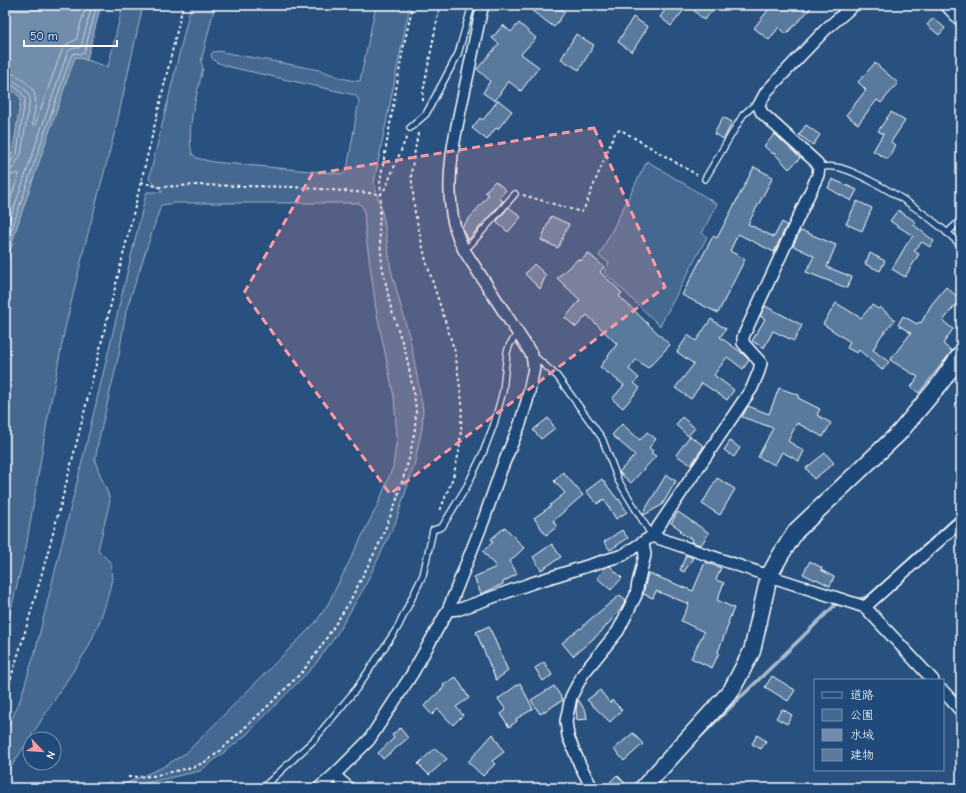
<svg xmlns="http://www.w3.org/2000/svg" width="966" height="793" font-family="'Comic Neue','Klee One',sans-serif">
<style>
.green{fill:#446890;stroke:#a2b4c8}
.water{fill:#718dab;stroke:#aabbcd}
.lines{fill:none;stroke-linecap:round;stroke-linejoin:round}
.shore{stroke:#c6d1dd;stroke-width:1}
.stream{stroke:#aabbcd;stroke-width:3.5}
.building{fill:#5a7a9d;stroke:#fff}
.lane-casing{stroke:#fff;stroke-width:8}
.street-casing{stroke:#fff;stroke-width:14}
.secondary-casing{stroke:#fff;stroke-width:19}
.path{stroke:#fff;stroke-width:2;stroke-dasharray:3 3;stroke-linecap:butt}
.lane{stroke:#1f4a7a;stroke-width:5.5}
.street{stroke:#1f4a7a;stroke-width:11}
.secondary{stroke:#1f4a7a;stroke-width:16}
.marked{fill:#ff9aa2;fill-opacity:0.2;stroke:#ff9aa2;stroke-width:3;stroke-dasharray:8 5;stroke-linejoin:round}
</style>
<rect width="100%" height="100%" fill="#28517f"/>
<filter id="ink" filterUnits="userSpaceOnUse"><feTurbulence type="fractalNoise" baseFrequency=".025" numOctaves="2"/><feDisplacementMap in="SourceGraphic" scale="8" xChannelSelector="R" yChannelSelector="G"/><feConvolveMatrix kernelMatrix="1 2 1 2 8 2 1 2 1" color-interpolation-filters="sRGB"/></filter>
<g filter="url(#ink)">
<!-- green -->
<g class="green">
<path d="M123,5h20l-27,122 -31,118 -20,83 -18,94 -21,126 -21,86v-363l10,-39 60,-176 33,11z"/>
<path d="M191,5h24l-14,57 2,6c-6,28 -17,58 -11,86l5,4 16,4 130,12 4,-4 12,-70 -4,-5 -125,-28 -14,-5 -4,-4 -1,-4 2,-2 5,-1c34,7 67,12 101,19 14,4 26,11 41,11l16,-76h34l-36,177 10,38 7,50 20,73 12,67 -1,18 -8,38 -19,58 -31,64 -29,49 -21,29 -70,71 -44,34 -63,14 -4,3h-17l47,-21 23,-14 130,-131 12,-18 50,-100 15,-37 4,-30 -3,-40 -18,-88 -11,-80 -1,-20 -5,-6h-184l-14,2 -35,106 -7,43 -21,89 -3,18 6,16 6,14 3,10 -12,49 13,13 1,16 -6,24 -7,20 -11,25 -77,119 -6,7v-40l15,-34 15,-48 46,-186 64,-268 2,-6h16l-14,-13z"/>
<path d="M5,87l4,1 12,10 -8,54 -8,11z"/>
<path d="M647,161l70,43 -15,29 5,4 -47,89 -56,-54 5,-9 -10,-7z"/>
</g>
<!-- water -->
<path class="water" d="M5,5h96l-14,55 -12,-3 -60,175 -10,39v-108l8,-11 8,-54 -12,-10 -4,-1z"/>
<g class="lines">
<!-- shore -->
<g class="shore">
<path d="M5,72c7,1 12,3 18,8 3,3 6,5 9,9 7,9 2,24 0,35l1,1h2l27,-75 5,-6 9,-4 10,-35"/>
<path d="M5,78c9,1 23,11 25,21l-9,55 -8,14 -4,2h-4"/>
<path d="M5,83c8,1 17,8 20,16l-8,54 -7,10 -5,2"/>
<path d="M5,176h5l6,-3 3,1 -14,41"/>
<path d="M5,234l62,-180c2,-5 7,-7 12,-6l2,-1 11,-42"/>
<path d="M5,255l6,-24 60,-175 4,-3 7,1 2,-1 13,-48"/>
</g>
<!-- stream -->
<g class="stream">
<path d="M955,5l6,7"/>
<path d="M855,601l14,-5 92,-83"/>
<path d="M699,738l137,-134 6,1"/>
</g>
</g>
<!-- building -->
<g class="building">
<path d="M524,5h31l10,7 -11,15z"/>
<path d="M669,5h19l-17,21 -11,-9z"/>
<path d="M688,5h30l-14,15z"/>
<path d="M772,5h42l-28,29 -7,-7 -10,13 -15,-12z"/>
<path d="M633,17l15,10 -16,25 -14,-10z"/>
<path d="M933,18l12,10 -6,7 -12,-10z"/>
<path d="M519,23l17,15 -15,16 18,13 -18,24 -13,-10 -13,20 -12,-8 7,-12 -13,-12 22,-25 -7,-6 11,-13 8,7z"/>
<path d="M576,34l18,11 -15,25 -18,-11z"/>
<path d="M875,63l23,20 -17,20 -4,-3 -19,24 -12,-9 20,-25 -8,-8z"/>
<path d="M498,100l14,11 -14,18 -2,-1 -9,12 -15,-12 8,-10 3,2z"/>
<path d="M891,112l14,9 -14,21 4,3 -7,14 -15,-8 10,-17 -5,-3z"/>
<path d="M723,117l9,5 -8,17 -10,-5z"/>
<path d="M806,125l14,10 -7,10 -14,-10z"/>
<path d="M775,134l25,24 -11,11 -15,-16 -1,1 -9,-8z"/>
<path d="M754,167l19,10 -25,47 26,13 8,-15 5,3 -13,27 -36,-18 -8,17 15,8 -27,54 -36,-18 31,-59 4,2z"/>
<path d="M832,179l25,11 -6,11 -23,-13z"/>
<path d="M495,181l11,9 -7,8 4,3 -35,39 -6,-13 27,-32 -4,-3z"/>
<path d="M857,201l15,7 -10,23 -16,-7z"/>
<path d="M509,207l12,10 -13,15 -12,-10z"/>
<path d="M898,210l18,12 -2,3 20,16 -4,6 -8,-5 -8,9 5,3 -14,23 -13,-8 16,-27 5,-6 -23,-15z"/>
<path d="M551,216l18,8 -11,24 -17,-8z"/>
<path d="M800,231l2,1 1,-1 33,14 -9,22 25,10 -5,11 -41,-16 8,-16 -21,-10z"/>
<path d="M588,253l16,14 -4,5 22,21 -3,3 51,49 -22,23 -12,-8 -7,9 10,9 -5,5 6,5 -17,20 -11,-9 12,-14 -24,-18 17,-23 -30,-29 -11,12 -11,-9 15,-18 -23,-22 21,-19 3,2z"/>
<path d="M870,253l15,8 -5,10 -15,-7z"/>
<path d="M534,264l12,11 -6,14 -15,-15z"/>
<path d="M946,287l14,12 -17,22 10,8 -10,15 9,7 -33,42 -8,-6 7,-10 -28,-17 21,-27 -13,-8 5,-9 14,8 2,-2 2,1 10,-18z"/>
<path d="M836,303l25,15 11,-13 6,4 2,-2 15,13 -14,16 -8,14 16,12 -7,8 -23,-20 -2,3 -10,-5 3,-6 -27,-18z"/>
<path d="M765,306l37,19 -8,16 -21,-10 -9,17 -12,-7 13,-22 -5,-3z"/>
<path d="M711,319l15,10 -6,8 22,16 7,7 -6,9 -16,-12 -13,18 20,15 -7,10 -25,-17 -11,16 -16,-11 19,-24 -17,-12 11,-17 8,6z"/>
<path d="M779,388l20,7 -1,3 22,11 -3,6 14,8 -8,14 -26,-14 -9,18 16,10 -5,10 -17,-9 -7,13 -17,-8 15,-29 -31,-11 6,-11 21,8z"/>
<path d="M682,417l13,11 -7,8 -12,-11z"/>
<path d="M548,418l7,10 -14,11 -8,-9z"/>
<path d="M622,424l18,16 7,-8 9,7 -7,9 4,3 -2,2 5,3 -25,27 -11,-10 -1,-1 16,-17 -23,-20z"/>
<path d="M690,436l14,10 -13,19 -15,-10z"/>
<path d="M730,441l10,7 -6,9 -10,-7z"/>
<path d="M825,453l9,10 -20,16 -8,-11z"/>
<path d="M563,472l20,23 -30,26 4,6 -11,8 -12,-17 17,-12 -1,-1 15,-12 -11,-12z"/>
<path d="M666,475l10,6 -14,24 -18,10 -1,-2z"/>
<path d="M717,478l18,11 -15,26 -18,-11z"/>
<path d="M602,479l16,21 1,-1 8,13 -11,7 -12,-20 -7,5 -11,-13z"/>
<path d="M678,512l31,21 -8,12 -10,-3 1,-3 -13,-7 2,-2 -10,-7z"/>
<path d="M505,527l19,21 -14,13 7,13 -14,8v2l-22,10 -7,-17 22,-10 -13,-16 10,-9 -2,-3z"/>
<path d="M622,530l6,8 -18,12 -6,-8z"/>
<path d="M552,544l9,13 -20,13 -8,-13z"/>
<path d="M686,555l7,3 -9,14 -4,-2z"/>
<path d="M810,561l12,7 -1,2 13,7 -4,9 -14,-7 -1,1 -12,-6z"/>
<path d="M705,562l16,6 -5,12 8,3 -7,17 17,8 -6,14 1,1 -11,29 1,1 -7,15 -21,-10 13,-26 -23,-11 8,-17 -33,-13 -3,7 -10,-4 5,-21 45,18z"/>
<path d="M610,566l12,12 -11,12 -14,-12 9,-11z"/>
<path d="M620,595l6,5 -5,9 -21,24 -27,23 -11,-13 18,-15 1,1 6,-7z"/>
<path d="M489,626l19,45 -12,9 -20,-48z"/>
<path d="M544,662l8,13 -9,6 -8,-13z"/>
<path d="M772,676l23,14 -7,11 -23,-14z"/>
<path d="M456,677l13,21 -13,9 7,8 -10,10 -15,-16 -6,6 -8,-9 20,-19 -1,-2z"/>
<path d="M520,683l13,26 -17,10 1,2 -8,6 -8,-13 5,-4 -8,-11z"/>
<path d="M554,686l9,14 -23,14 -9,-14z"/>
<path d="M600,690l10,13 2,-3 10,10 -12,12 -23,-22z"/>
<path d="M578,699l8,13 1,7 -10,1 -1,-11z"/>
<path d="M782,709l10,6 -5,9 -11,-6z"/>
<path d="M400,728l8,10 -25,21 -5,-6 16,-15 -2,-3z"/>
<path d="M633,733l10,11 -19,17 -10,-12z"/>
<path d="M493,734l11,18 -12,9 3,3 -12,12 -15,-14z"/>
<path d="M757,735l9,6 -5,8 -9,-5z"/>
<path d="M435,748l12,11 -18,16 -11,-11z"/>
<path d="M617,775l13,13h-26z"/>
</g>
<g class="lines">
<!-- lane casing -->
<g class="lane-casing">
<g id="lane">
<path d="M410,128l16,-14 32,-60 14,-49"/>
<path d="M819,167c5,0 11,-1 16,0 11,1 24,8 34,13 34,17 64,39 92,65"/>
<path d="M705,179l38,-64 10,-9 6,-1"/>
<path d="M947,233l14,-13"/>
<path d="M464,250l6,-5 45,-51"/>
<path d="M533,355l15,13 9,8 45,62 16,42 34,56"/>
<path d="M261,788l7,-5 46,-43 43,-52 41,-61 25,-52 10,-45 9,-3 25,-41 16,-33 11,-29 9,-33 4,-39 3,-8 8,-11"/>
</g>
</g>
<!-- street casing -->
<g class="street-casing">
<g id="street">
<path d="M946,5l15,16"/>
<path d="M652,536l117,40 96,31 68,73"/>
<path d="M865,607l96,-86"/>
<path d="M448,610l12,-1 72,-26 91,-28 29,-19 100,-148 7,-17 2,-8 -18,-20v-6l75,-162 1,-8 -3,-5 -54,-49 -2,-4 -1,-4 7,-13 38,-40 22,-23 28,-24"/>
<path d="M943,691l18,20"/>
<path d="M334,775l15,13"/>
<path d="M319,788l15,-13 35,-35 43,-66 36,-64 36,-91 17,-49 19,-46 7,-23 7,-33 -2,-13 -68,-105c-7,-14 -12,-29 -13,-44 -5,-40 7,-84 15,-123 6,-26 10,-52 17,-78"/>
<path d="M592,788l-12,-23 -12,-29 -2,-15 5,-24 12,-23 35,-43 18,-36 2,-12 7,-28 -2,-12"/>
</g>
</g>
<!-- secondary casing -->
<g class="secondary-casing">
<path id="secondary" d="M643,788l88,-97 21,-40 17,-75 11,-20 16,-25 103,-98 40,-48 22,-31"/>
</g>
<!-- path -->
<g class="path">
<path d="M423,101v-9l17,-87"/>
<path d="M418,133l-7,40 4,40 11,48 29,91 7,50 -1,27 -2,23 -6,25 -13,34"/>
<path d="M141,182l18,5 37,-2 98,2 87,7 5,-7 21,-51"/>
<path d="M523,195l58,17 3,-3 30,-74 3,-4 4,-1 76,45"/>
<path d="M5,696c38,-117 68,-237 97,-356 28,-112 55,-223 81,-335"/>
<path d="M128,777l25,-1 41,-9 13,-6 13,-10 50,-47 32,-32 14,-18 33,-51 30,-59 17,-42 13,-43 6,-30 1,-20 -2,-15 -8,-40 -15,-46 -9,-43 -3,-37 2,-34 -1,-12 23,-133 10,-44"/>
</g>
<!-- lane -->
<use href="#lane" class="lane"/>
<!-- street -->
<use href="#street" class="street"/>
<!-- secondary -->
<use href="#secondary" class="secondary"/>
</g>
</g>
<!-- marked area -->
<path class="marked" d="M594,128l71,159 -275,207 -146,-201 68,-119z"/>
<!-- margin -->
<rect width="966" height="793" fill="none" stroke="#1f4a7a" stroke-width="20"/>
<rect x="10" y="10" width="946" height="773" fill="none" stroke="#fff" stroke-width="1.5" filter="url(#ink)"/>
<!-- legend -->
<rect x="814" y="679" width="130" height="92" fill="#1f4a7a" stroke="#7992af"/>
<rect x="822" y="692" width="20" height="6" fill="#1f4a7a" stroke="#7992af"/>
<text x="850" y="699" font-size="12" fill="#ffffff">道路</text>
<rect x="822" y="709" width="20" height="12" fill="#446890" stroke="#7992af"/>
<text x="850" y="719" font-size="12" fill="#ffffff">公園</text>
<rect x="822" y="729" width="20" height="12" fill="#718dab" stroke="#7992af"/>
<text x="850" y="739" font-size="12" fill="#ffffff">水域</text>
<rect x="822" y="749" width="20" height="12" fill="#5a7a9d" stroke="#7992af"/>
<text x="850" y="759" font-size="12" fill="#ffffff">建物</text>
<!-- north arrow -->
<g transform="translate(42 751) rotate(115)"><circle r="19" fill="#1f4a7a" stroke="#7992af"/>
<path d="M0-3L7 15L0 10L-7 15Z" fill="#ff9aa2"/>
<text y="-6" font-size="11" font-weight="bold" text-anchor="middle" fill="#ffffff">N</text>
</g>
<!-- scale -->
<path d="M24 40v6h93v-6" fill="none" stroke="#ffffff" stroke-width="2"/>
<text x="30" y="40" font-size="12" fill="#ffffff" stroke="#1f4a7a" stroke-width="3" paint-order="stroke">50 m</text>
</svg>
